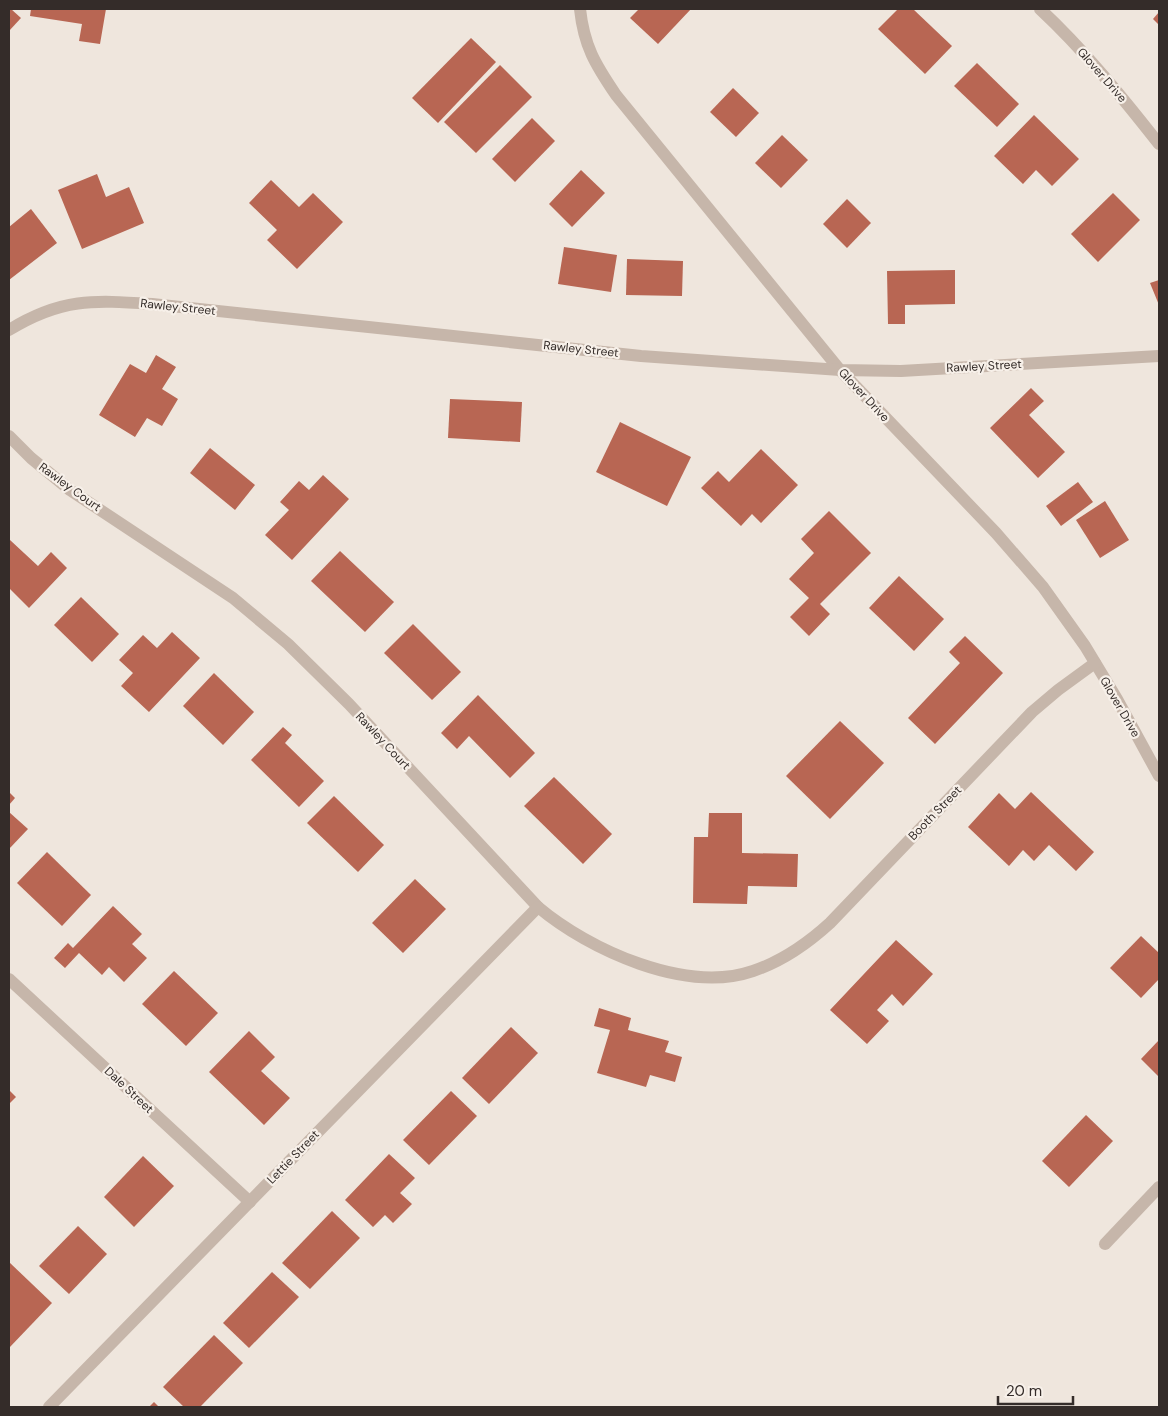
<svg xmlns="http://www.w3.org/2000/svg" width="1168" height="1416" font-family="'DM Sans',sans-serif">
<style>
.building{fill:#b86653}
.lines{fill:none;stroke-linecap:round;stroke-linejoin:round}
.minor{stroke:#c6b6aa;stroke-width:12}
.labels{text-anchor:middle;stroke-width:4.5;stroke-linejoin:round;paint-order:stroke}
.street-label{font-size:12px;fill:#342c29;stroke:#f7f0e9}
</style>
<rect width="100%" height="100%" fill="#efe6dd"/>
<!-- building -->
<g class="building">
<path d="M9,9h2l10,9 -12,13z"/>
<path d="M31,9h75l-6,35 -21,-3 3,-17 -52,-8z"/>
<path d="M639,9h52l-33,35 -28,-26z"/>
<path d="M898,9h15l39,37 -27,28 -47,-45z"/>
<path d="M1159,12v13l-6,-6z"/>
<path d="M471,38l25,24 -58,61 -26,-25z"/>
<path d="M977,63l42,41 -22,23 -43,-41z"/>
<path d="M500,65l32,32 -56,56 -32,-31z"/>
<path d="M733,88l26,25 -23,24 -26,-25z"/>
<path d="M1034,115l45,44 -27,27 -16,-16 -13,14 -29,-28z"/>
<path d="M532,118l23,23 -40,41 -23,-23z"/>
<path d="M782,135l26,25 -27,28 -26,-25z"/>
<path d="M581,170l24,23 -33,34 -23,-23z"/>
<path d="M97,174l9,23 23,-10 15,36 -62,26 -24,-59z"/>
<path d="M271,180l28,27 14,-14 30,29 -46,47 -30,-29 10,-10 -28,-27z"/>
<path d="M1113,193l27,27 -42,42 -27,-28z"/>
<path d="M847,199l24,24 -24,25 -24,-24z"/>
<path d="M31,209l26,34 -48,37v-53z"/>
<path d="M564,247l53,8 -6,37 -53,-8z"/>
<path d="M627,259l56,2 -1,35 -56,-1z"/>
<path d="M955,270v34l-50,1v19h-17l-1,-53z"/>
<path d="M1159,280v25l-9,-22z"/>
<path d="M156,355l20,12 -14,22 16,10 -16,27 -15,-8 -12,19 -36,-22 31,-51 16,9z"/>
<path d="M1031,388l13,13 -15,14 36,37 -27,26 -48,-50z"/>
<path d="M450,399l72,3 -2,40 -72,-4z"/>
<path d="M620,422l71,35 -24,49 -71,-34z"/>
<path d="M210,448l45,37 -20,25 -45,-37z"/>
<path d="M761,449l37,36 -37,38 -9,-9 -11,12 -40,-38 17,-17 11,11z"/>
<path d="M323,475l26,24 -57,61 -27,-25 24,-25 -9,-8 19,-21 10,9z"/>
<path d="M1078,482l15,20 -32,24 -15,-20z"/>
<path d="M1105,501l24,39 -29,18 -24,-38z"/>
<path d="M829,511l42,42 -51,51 10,10 -21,22 -19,-19 19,-19 -20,-19 25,-26 -13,-14z"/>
<path d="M10,540l28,26 13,-14 16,16 -38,40 -20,-20v-47z"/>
<path d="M340,551l54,51 -29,30 -54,-51z"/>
<path d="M899,576l45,43 -30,32 -45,-43z"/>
<path d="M81,597l38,37 -27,28 -38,-37z"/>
<path d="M413,624l48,48 -29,28 -48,-47z"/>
<path d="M172,632l28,26 -51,54 -28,-26 12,-13 -14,-13 24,-25 14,13z"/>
<path d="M965,636l38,37 -68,71 -27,-26 52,-55 -11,-11z"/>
<path d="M214,673l40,39 -31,33 -40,-39z"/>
<path d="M478,695l57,58 -25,25 -41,-42 -12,13 -16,-16z"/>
<path d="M840,721l44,42 -54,56 -44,-43z"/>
<path d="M283,727l9,8 -7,8 39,38 -25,26 -48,-47z"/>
<path d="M554,777l58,57 -29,30 -59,-58z"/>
<path d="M9,792l6,6 -6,7z"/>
<path d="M1031,792l63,60 -18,19 -27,-26 -15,16 -11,-11 -14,16 -41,-39 31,-34 16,16z"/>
<path d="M334,796l50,49 -26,27 -51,-49z"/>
<path d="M9,812l19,17 -19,20z"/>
<path d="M709,813h33v40l56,1 -1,33 -49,-1 -1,18 -54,-1 1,-66h14z"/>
<path d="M47,852l44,43 -29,31 -45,-43z"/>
<path d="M415,879l31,30 -43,44 -31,-30z"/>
<path d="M113,906l29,28 -10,10 15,14 -23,24 -15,-15 -7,8 -23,-22 -14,15 -11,-10 14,-15 5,5z"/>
<path d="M1141,936l18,17v26l-18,19 -31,-30z"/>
<path d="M896,940l37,34 -30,32 -11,-12 -15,16 12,11 -22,23 -37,-34z"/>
<path d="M174,971l44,42 -32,33 -44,-42z"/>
<path d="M599,1008l32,10 -3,12 41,11 -4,11 17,5 -7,25 -25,-7 -4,12 -49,-14 13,-43 -16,-4z"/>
<path d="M511,1027l27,26 -49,51 -27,-26z"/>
<path d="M249,1031l26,26 -14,14 29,27 -26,27 -55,-53z"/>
<path d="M1159,1040v37l-18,-18z"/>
<path d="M9,1090l7,7 -7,7z"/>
<path d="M451,1091l26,25 -48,49 -26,-25z"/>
<path d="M1086,1115l27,26 -44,46 -27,-26z"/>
<path d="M389,1154l26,24 -15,15 12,11 -19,19 -8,-8 -12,12 -28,-27z"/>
<path d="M143,1156l31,30 -40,41 -30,-30z"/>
<path d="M332,1211l28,27 -50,51 -28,-26z"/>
<path d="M78,1226l29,28 -38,40 -30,-28z"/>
<path d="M9,1262l43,41 -43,45z"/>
<path d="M272,1272l27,25 -50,51 -26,-25z"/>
<path d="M214,1335l29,28 -43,44h-16l-21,-20z"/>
<path d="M154,1402l5,5h-10z"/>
</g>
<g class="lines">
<!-- minor -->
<g class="minor">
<path d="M580,9c4,37 15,55 36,86l224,275 156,163 47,54 42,59 32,53 42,77"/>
<path d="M1040,9c44,41 82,88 119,135"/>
<path d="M9,330c52,-32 84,-30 143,-26l489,52 199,14 61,1 258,-15"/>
<path d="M9,436l22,22 39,32 163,108 55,46 61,60 189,203c51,43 148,87 215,64 30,-10 54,-27 77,-48l202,-211 26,-22 37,-27"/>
<path d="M9,979l241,223"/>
<path d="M1105,1244l54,-57"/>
<path d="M49,1407l489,-500"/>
</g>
</g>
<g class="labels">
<!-- street labels -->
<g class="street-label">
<text transform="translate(1102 75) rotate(49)" y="4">Glover Drive</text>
<text transform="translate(178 307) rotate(6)" y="4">Rawley Street</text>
<text transform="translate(581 349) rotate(6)" y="4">Rawley Street</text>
<text transform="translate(984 366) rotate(-3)" y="4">Rawley Street</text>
<text transform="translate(864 395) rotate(47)" y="4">Glover Drive</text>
<text transform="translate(70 487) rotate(36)" y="4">Rawley Court</text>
<text transform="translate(1120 707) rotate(60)" y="4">Glover Drive</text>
<text transform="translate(383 741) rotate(47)" y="4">Rawley Court</text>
<text transform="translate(935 813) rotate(-46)" y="4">Booth Street</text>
<text transform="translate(129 1090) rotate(43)" y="4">Dale Street</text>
<text transform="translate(293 1157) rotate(-46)" y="4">Lettie Street</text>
</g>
</g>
<!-- border -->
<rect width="1168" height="1416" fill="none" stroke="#342c29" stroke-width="20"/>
<!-- scale -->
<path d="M998 1396v8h75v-8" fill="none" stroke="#342c29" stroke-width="2.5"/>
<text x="1006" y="1396" font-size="15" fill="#342c29" stroke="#f7f0e9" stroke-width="4" paint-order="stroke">20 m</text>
</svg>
